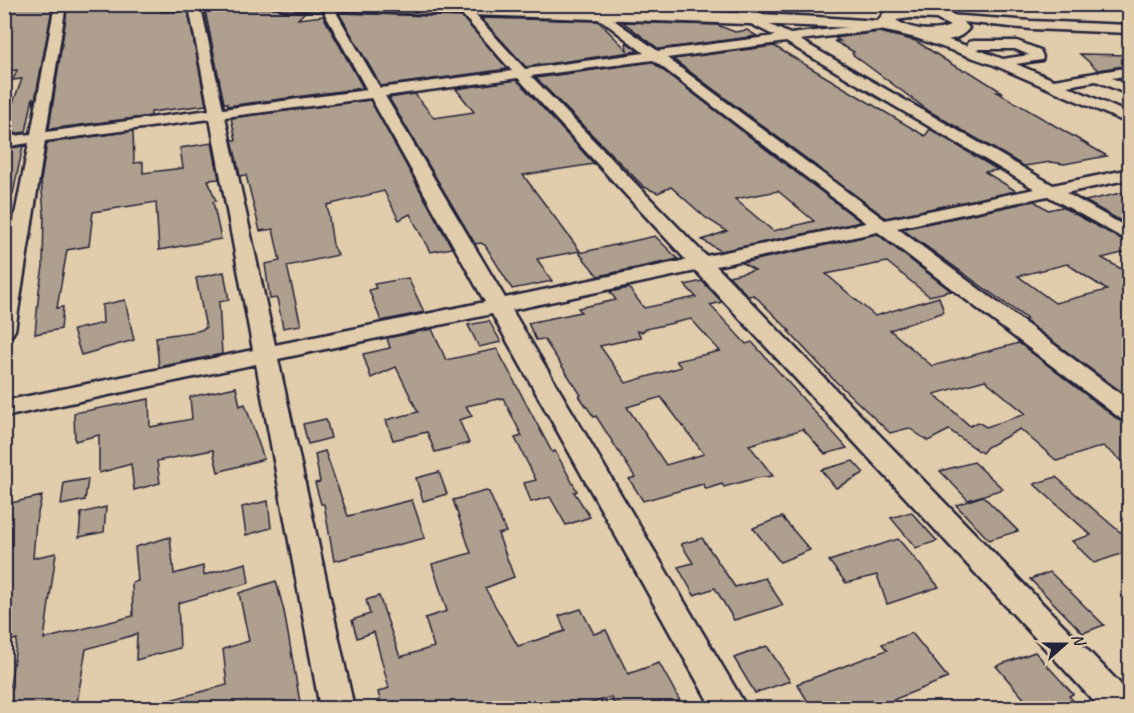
<svg xmlns="http://www.w3.org/2000/svg" width="1134" height="713" font-family="Caveat,sans-serif">
<style>
.building{fill:#af9f8e;stroke:#22223b;stroke-width:1.5;fill-rule:evenodd}
.lines{fill:none;stroke-linecap:round;stroke-linejoin:round}
.minor-casing{stroke:#22223b;stroke-width:5}
.highway-casing{stroke:#22223b;stroke-width:5}
.minor{fill:#e1ccab;fill-rule:evenodd}
.highway{fill:#e1ccab;fill-rule:evenodd}
</style>
<rect width="100%" height="100%" fill="#e1ccab"/>
<filter id="ink" filterUnits="userSpaceOnUse"><feTurbulence type="fractalNoise" baseFrequency=".0167" numOctaves="2"/><feDisplacementMap in="SourceGraphic" scale="12" xChannelSelector="R" yChannelSelector="G"/><feConvolveMatrix kernelMatrix="1 2 1 2 8 2 1 2 1" color-interpolation-filters="sRGB"/></filter>
<g filter="url(#ink)">
<!-- building -->
<g class="building">
<path d="M11,4h42l-19,102 -1,-9 -7,35 -22,3v-19h4l14,-37 -9,1 4,-10 -13,1v-47z"/>
<path d="M68,4l101,2 -8,6 27,-1 18,94 -55,7v4l-102,13z"/>
<path d="M277,8l5,3 23,1 -7,7 25,-3 40,72 -135,18 -1,-3h-3l-19,-93z"/>
<path d="M339,13l123,4 46,52 -127,17z"/>
<path d="M481,18l117,3 29,29 -1,-8 12,9 -112,16z"/>
<path d="M623,22l94,3 18,7 12,-2 10,6 -98,13z"/>
<path d="M879,32l37,9 37,24 10,5h4l35,22h-5l110,64 -43,8 -13,-2 -27,4 -95,-55 -77,-57 2,-2 -20,-11h6l-5,-3z"/>
<path d="M774,46l151,90 5,-7 68,41 -13,2 31,19 -130,27 -213,-159z"/>
<path d="M1080,54l50,1v10l-32,5z"/>
<path d="M652,62l209,160 -140,29 -19,-11 25,-9 -21,-13 -35,-31 -13,6 -14,-6 -108,-109zM778,191l36,30 -41,10 -38,-32z"/>
<path d="M517,80l77,84 -71,11 57,76 -43,8 15,22 -40,8 -27,-44 -4,-2 -6,1 -86,-146 26,-4 19,24 40,-6 -18,-23z"/>
<path d="M370,100l82,148 -22,4 -20,-38 -11,6 -15,-29 -57,14 6,40 5,10 -51,11 14,59 -18,3 -6,-30 -7,1 -5,-35 15,-3 -7,-32 -13,2 -14,-56 -6,1 -8,-36h4l-5,-22z"/>
<path d="M133,131l1,32 9,-1v11l40,-5 -3,-20 32,-5 7,36 -11,1 8,21 -3,1 8,37 -62,11 -3,-48 -63,10 -4,34 -22,4 -10,58 6,-1 -2,22 -26,5 4,-44 4,-23 1,-54 -3,-33 6,-37z"/>
<path d="M23,146l-10,48 -9,-1v-44z"/>
<path d="M1130,191v35l-45,-25z"/>
<path d="M1034,201l14,9 14,-3 68,37v7l-28,7 28,16v124l-106,-78 3,-1 -125,-90zM1067,264l40,26 -52,13 -37,-27z"/>
<path d="M877,234l74,57 -22,5 -42,-34 -61,12 49,42 64,-19 5,15 -54,18 42,36 87,-23 101,78 10,2v44l-27,-21 -46,15 -37,-32 -33,18 -5,6 -33,-23 -21,11 -19,-13 -19,5 -57,-54 -45,-48h2l-36,-36 -6,1 -19,-20 26,-6 -13,-7zM985,380l41,34 -40,13 -8,-5 -8,4 -36,-32z"/>
<path d="M655,236l23,23 -80,17 -19,-23z"/>
<path d="M224,272l5,28 -10,2 3,52 -63,13 -3,-30 42,-6 8,-3 -10,-50z"/>
<path d="M408,278l16,34 -43,9 -12,-31 7,-2 -2,-4z"/>
<path d="M702,281l20,21 -12,3 36,39 6,-2 95,106 -22,6 -22,-25 -54,16 24,31 -17,2 -32,9 -2,-3 -16,5 -3,-5 -60,17 -14,-22 6,-2 -39,-61 -2,1 -15,-21 2,-1 -37,-56 -8,1 -8,-17 53,-11 -3,-4 38,-8 -6,-8 19,-4 15,20 52,-11 -11,-12zM691,319l29,32 -44,10 5,6 -55,16 -26,-37 41,-9 -4,-6 5,1 4,-3zM661,397l43,57 -38,11 -39,-58z"/>
<path d="M125,300l9,40 -53,15 -8,-25 30,-7 -1,-18z"/>
<path d="M489,321l12,21 -22,5 -11,-22z"/>
<path d="M432,329l14,31 51,-11 55,103 3,-1 22,40 -3,1 16,25 -24,8 -16,-28 -19,5 -7,-19 12,-3 -21,-42 7,-2 -19,-38 -37,8 6,10 -13,4 10,23 -34,9 -8,-20 -34,8 -7,-20 32,-8 -22,-45 -25,11 -8,-24 27,-6 -3,-10z"/>
<path d="M236,387l4,19 5,-2 19,55 -46,13 -5,-22 -56,11 3,22 -26,7 -3,-26 -32,9v-38l-24,6 -1,-28 75,-14 1,28 42,-8 -2,-22z"/>
<path d="M326,419l5,19 -23,6 -5,-20z"/>
<path d="M325,451l23,65 64,-16 13,38 -91,23 -10,-57h-3l-6,-21 5,-1 -5,-28z"/>
<path d="M853,461l11,12 -28,15 -15,-18z"/>
<path d="M974,462l29,27 -35,11 -28,-29z"/>
<path d="M439,472l8,22 -24,7 -7,-23z"/>
<path d="M1056,477l64,55 10,-3v22l-36,12 -22,-22 19,-6 -57,-51z"/>
<path d="M88,479l-3,21 -24,5 3,-22z"/>
<path d="M486,491l3,1 17,40 -8,2 16,43 -29,11 33,58 47,-15 -6,-15 22,-7 13,25 12,-4 22,44 31,-11 25,45h-68l-5,-11 -34,11h-195l-4,-16 11,-4 -15,-56 -17,6 -5,-18 18,-6 -4,-14 13,-4 21,61 34,-10 -9,-29 22,-7 -15,-47 39,-11 -18,-53z"/>
<path d="M42,496l-6,25 -3,37 23,-5 -12,86 89,-23 -1,-33 6,-2 -3,-34 35,-10 4,37 29,-8 1,9 42,-12 3,20 -71,20 2,45 -44,12 1,-26 -51,15 -10,59h-72v-20l6,-2 7,-47 -13,3v-110l7,-29z"/>
<path d="M983,496l35,35 -29,9 -33,-35z"/>
<path d="M268,501l3,27 -25,7 -4,-28z"/>
<path d="M106,507l-2,25 -25,5 2,-24z"/>
<path d="M911,512l26,29 -21,7 -25,-30z"/>
<path d="M782,517l28,33 -30,12 -27,-34z"/>
<path d="M702,538l33,49 30,-9 18,27 -49,15 -19,-32 -21,7 -16,-28 15,-4 -12,-19z"/>
<path d="M898,539l41,48 -52,17 -10,-29 -31,8 -17,-22z"/>
<path d="M1050,572l54,53 -21,8 -53,-54z"/>
<path d="M276,581l8,30 17,97h-139v-6l65,-17 -4,-36 26,-8 -10,-48z"/>
<path d="M912,633l36,45 -75,30h-61l-15,-24 90,-34 -5,-6z"/>
<path d="M767,646l23,35 -35,12 -21,-35z"/>
<path d="M1035,652l38,42 -4,2 11,12h-48l-36,-42z"/>
</g>
<g class="lines">
<!-- minor casing -->
<g class="minor-casing">
<g id="minor">
<path d="M55,4h11l-20,128 163,-22 -19,-98 1,-8h12l-1,8 21,97 144,-19 -42,-76v-10h12v10l43,74 132,-17 -59,-67h12l60,65 119,-16 -40,-31 -18,-9 -6,-9h11l67,47 117,-15 -28,-14 -16,-18h12l12,14 35,16 93,-11 2,3 -6,4 -79,10 253,145 77,-16v10l-64,14 64,36v13l-82,-46 -151,32 233,173v20l-9,-2 -243,-187 -162,34 414,428v14h-30l-404,-437 -184,39 235,398h-35l-220,-394 -214,45 76,349h-34l-64,-344 -252,53v-16l249,-51 -43,-231 -165,22 -30,189 -3,5 -8,1v-65l25,-128 -25,4v-10l27,-3zM786,42l249,147 -150,31 -218,-162zM653,60l213,163 -160,33 -175,-180zM518,78l168,182 -181,38 -120,-202zM371,98l114,204 -210,43 -50,-228z"/>
<path d="M948,15l83,6 99,4v8l-99,-4 -87,-9v-4z"/>
<path d="M917,30l50,16 2,-4 4,-1h44l23,9 3,7 -1,3 -26,4 38,16 76,-13v8l-18,3 18,8v9l-34,-14 -29,5 63,28v10l-136,-59 -81,-28 -2,-3zM976,49h39l14,6 -26,4z"/>
</g>
</g>
<!-- highway casing -->
<g class="highway-casing">
<path id="highway" d="M274,4c201,0 403,3 604,17l7,-10c27,-6 66,-8 84,17 -16,23 -58,8 -79,4 -27,-6 -57,-4 -84,-6l-524,-17zM911,18l25,1 14,7c-16,7 -40,4 -54,-6z"/>
</g>
<!-- minor -->
<use href="#minor" class="minor"/>
<!-- highway -->
<use href="#highway" class="highway"/>
</g>
</g>
<!-- margin -->
<rect width="1134" height="713" fill="none" stroke="#e1ccab" stroke-width="24"/>
<rect x="12" y="12" width="1110" height="689" fill="none" stroke="#22223b" stroke-width="2" filter="url(#ink)"/>
<!-- north arrow -->
<g transform="translate(1065 644) rotate(69)" stroke="#e1ccab" stroke-width="4.5" paint-order="stroke">
<path d="M0-4.5L10 22L0 15L-10 22Z" fill="#22223b"/>
<text y="-9" font-size="16" font-weight="bold" text-anchor="middle" fill="#22223b">N</text>
</g>
</svg>
